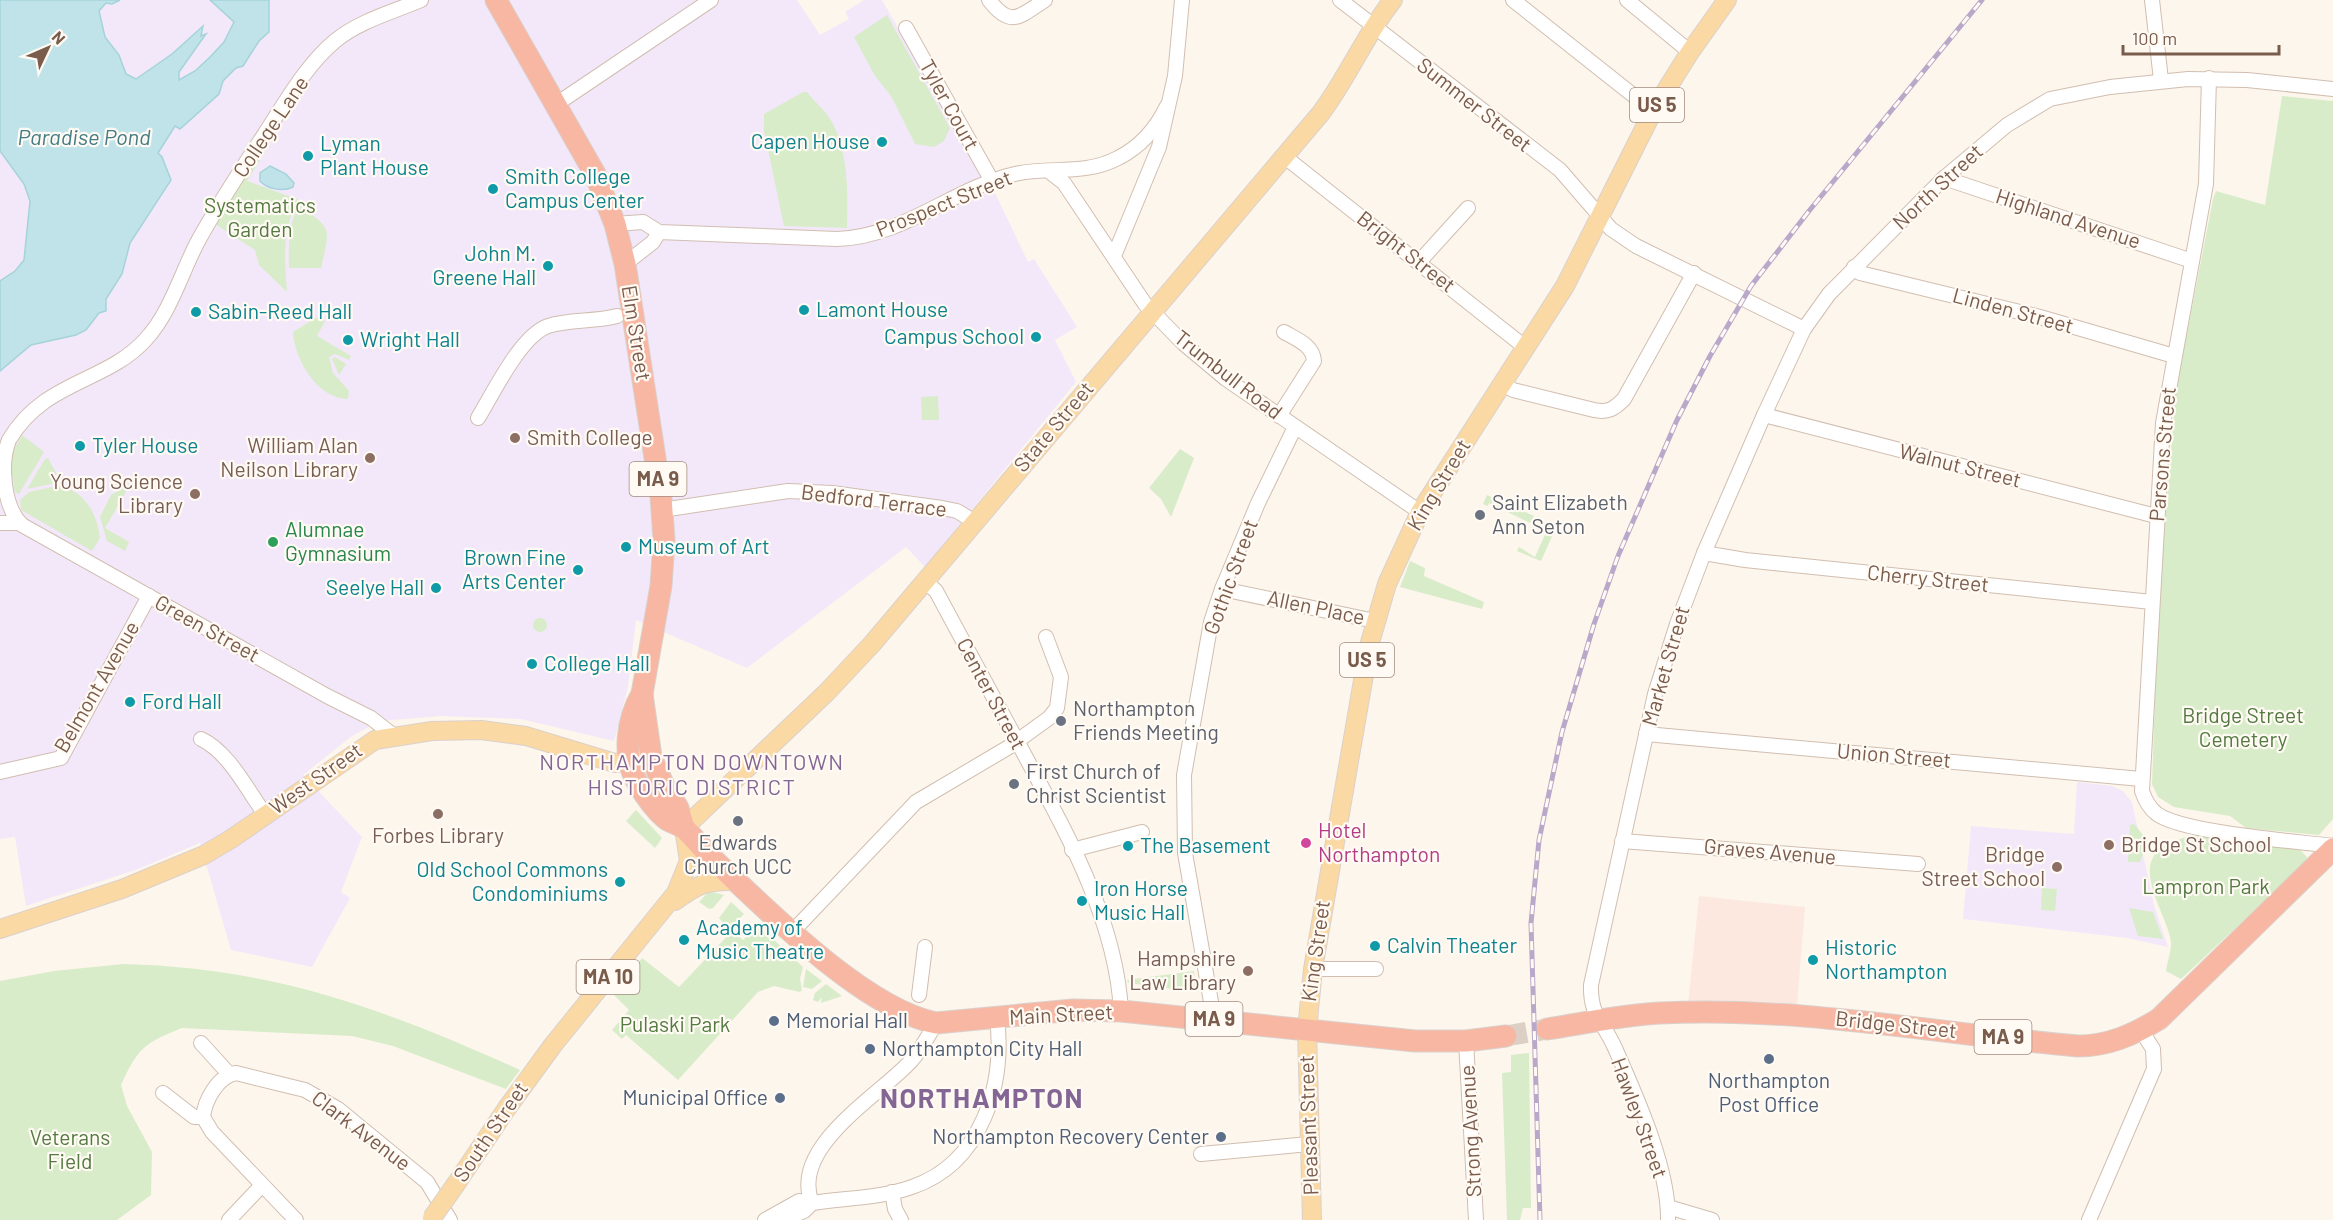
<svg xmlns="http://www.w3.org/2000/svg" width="2333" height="1220" font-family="Barlow,sans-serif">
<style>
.commercial{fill:#fde8e0}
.education{fill:#f3e8fa}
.green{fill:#d8ecc9}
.water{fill:#bfe3e8;stroke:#a5d3da;stroke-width:1.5}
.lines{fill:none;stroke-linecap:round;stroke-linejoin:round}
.highway-tunnel{stroke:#dcd0c4;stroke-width:21;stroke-dasharray:21 10;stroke-linecap:butt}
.minor-casing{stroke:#d1beb0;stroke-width:16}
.major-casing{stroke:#dad1cd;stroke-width:20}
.highway-casing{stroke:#dad1cd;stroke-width:23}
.minor{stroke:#fff;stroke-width:14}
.major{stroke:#fbd9a5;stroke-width:18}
.highway{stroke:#f7b7a3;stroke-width:21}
.rail-casing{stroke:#b9a8c9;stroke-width:5}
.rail{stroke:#fffaf3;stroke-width:3;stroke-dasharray:9;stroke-linecap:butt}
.major-bridge-casing{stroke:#dad1cd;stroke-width:20;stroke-linecap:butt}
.major-bridge{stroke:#fbd9a5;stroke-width:18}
.culture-dot{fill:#0f9aa8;stroke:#fffaf3;stroke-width:2}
.education-dot{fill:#8d6e63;stroke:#fffaf3;stroke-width:2}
.worship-dot{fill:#6b7280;stroke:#fffaf3;stroke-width:2}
.leisure-dot{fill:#2e9e5b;stroke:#fffaf3;stroke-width:2}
.hotel-dot{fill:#d1479c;stroke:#fffaf3;stroke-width:2}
.service-dot{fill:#5c6f8a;stroke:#fffaf3;stroke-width:2}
.labels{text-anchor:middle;stroke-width:4.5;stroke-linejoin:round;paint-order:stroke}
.shield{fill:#fffaf3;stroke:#a28b7f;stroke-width:1.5}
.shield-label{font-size:20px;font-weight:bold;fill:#7a5c4d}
.street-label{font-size:21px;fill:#7a5c4d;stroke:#fffaf3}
.culture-label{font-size:21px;fill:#0d838f;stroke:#fffaf3;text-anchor:start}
.park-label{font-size:21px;fill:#537a41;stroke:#fffaf3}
.education-label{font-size:21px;fill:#785e54;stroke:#fffaf3;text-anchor:end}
.worship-label{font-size:21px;fill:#5b616d;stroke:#fffaf3;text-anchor:start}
.leisure-label{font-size:21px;fill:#27864d;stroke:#fffaf3;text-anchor:start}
.hotel-label{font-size:21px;fill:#b23c85;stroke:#fffaf3;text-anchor:start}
.service-label{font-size:21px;fill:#4e5e75;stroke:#fffaf3;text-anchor:start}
.water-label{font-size:22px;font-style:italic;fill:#437c86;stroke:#fffaf3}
.neighbourhood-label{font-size:22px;letter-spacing:1.5px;fill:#846695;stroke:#fffaf3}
.district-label{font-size:27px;font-weight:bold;letter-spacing:1.5px;fill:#846695;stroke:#fffaf3}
</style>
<rect width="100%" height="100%" fill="#fdf6ec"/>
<!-- commercial -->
<path class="commercial" d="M1699,896l106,11 -8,98 -109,-1z"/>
<!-- education -->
<g class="education">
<path d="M0,0h797l23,35 29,-16 -4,-7 19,-12h18l111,193h2l33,69 6,-3 43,68 -22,13 21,42 -151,185 -19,-20 -159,121 -111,-48 -8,66 -14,55 -93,-22 -80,-3 -61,5 -28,15 -49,39 59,62 -21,55 9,6 -38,69 -81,-17 -31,-107 -62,26 -112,37 -11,-69 -15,2z"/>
<path d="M2077,782l35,4 11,5 9,11 22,103 14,42 -41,-9 -164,-19 8,-93 103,8z"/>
</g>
<!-- green -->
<g class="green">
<path d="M887,15l63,113 -6,13 -10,6 -19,-3 -24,-48 -16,-20 -21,-39z"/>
<path d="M803,92h4c6,8 13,14 19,21 23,31 22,79 21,115l-63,-2 -20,-95v-17z"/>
<path d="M2282,96l51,5v718l-14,16 -73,-7 -16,-12 -56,-9 -16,-10 -6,-13 6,-176 18,-218 37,-191 3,-8 49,14z"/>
<path d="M261,150l4,2 -18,29 52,19c-18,27 -14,62 -12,92l-28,-27 -4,-15 -40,-26z"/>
<path d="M299,205c34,25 31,22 22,63h-32c-1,-20 0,-46 10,-63z"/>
<path d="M317,317l8,4 -8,15 34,20 -2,4 -14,-6 -6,3 4,16 16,18 -1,8c-31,0 -54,-41 -55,-67z"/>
<path d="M335,357l11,7 -7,11 -7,-16z"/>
<path d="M938,396l1,24h-17l-1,-23z"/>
<path d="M22,435l22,17 -25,42 -4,-2 -6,-33z"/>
<path d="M1180,449l14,9 -23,59 -10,-18 -12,-11z"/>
<path d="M48,458l13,24 -34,7 18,-30z"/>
<path d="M140,477l8,3 -3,11 -14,-8 -26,45 24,14 -4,9 -18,-10 -7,-24 11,-22z"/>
<path d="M57,486c27,3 40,27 43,52l-8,13 -71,-41 -1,-10 9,-8z"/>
<path d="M1487,495l47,21 -4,7 -41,-20 -1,3 -5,-2z"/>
<path d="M1547,530l7,2 -13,29 -24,-10 2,-4 16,10z"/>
<path d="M1410,561l15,7 -1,8 60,26 -2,7 -82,-22z"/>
<circle cx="540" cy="625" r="7"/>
<path d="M636,810l26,28 -7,10 -29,-27z"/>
<path d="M2134,824l14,17 -8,21h-12l2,-37z"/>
<path d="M2204,831l93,16 10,10 -1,5 -125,117 -15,-8c1,-8 5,-19 5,-28 -1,-25 -43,-77 -6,-97 11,-7 27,-10 39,-15z"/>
<path d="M2042,888l15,1 -2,22 -14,-1z"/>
<path d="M709,891l15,4 -11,13 -4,1 -10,-7z"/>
<path d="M731,902l13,12 -15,16 -10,-12z"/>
<path d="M2129,908l24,4 10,27 -25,-3z"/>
<path d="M758,925l45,42 -3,12 2,11 -2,2 -26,-6 -16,6 -80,88 -52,-45 -4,4 -10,-9 17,-20 -16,-16 29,-36 37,29 54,-57 10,10z"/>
<path d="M124,964c150,4 261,45 396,106l-14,19 -113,-43 -41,-10 -170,-8c-38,15 -44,20 -61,57l6,21 25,46 -1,43 -34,25h-117v-239l54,-10z"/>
<path d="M806,969l16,12 -10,8 -9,-2z"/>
<path d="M1194,971l2,21 -68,-9 -1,-3z"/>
<path d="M826,984l16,12 -21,7 1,-6 -4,5 -5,-2 2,-7z"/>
<path d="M1529,1053l2,155h-8l-3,12h-13l-5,-147 9,-1v-17z"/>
</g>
<!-- water -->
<g class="water">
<path d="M0,0h120l-8,4 -6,-1 -7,8 6,26 14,18 7,19 10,5 36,-25 31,-28 -2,10 5,-2 -27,38v8l16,-9 15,-14 14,-15 10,-20 -24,-22h59v32l-10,9 -16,25 -7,2 -13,13 -4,13 -39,35 -5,-3 -17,27 4,4 9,23 -41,63 -8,31 -16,25v12l-7,2 -13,17 -10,5 -45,10 -31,26v-90l15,-10 9,-11 6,-59 -6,-17 -24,-33z"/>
<path d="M270,166l16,8 8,9 -1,4c-10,5 -26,2 -33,-6v-8z"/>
</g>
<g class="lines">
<!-- highway-tunnel -->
<path class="highway-tunnel" d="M1506,1036l41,-7"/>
<!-- minor casing -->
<g class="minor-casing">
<g id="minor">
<path d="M989,0c22,29 31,16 56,0"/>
<path d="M1340,0l220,170 51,59 25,17 168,83"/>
<path d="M1513,0l140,111"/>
<path d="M1627,0l63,52"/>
<path d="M2152,0l9,80"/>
<path d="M906,28l86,153"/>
<path d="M2209,78l-3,106 -43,239 -21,368c3,9 7,17 15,23 27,19 137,27 176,32"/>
<path d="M555,105l156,-105"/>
<path d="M1285,157l241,191"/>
<path d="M1050,172l14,11 81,121 38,39 43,36 194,133"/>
<path d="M1944,178l248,83"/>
<path d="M615,224l28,-2 16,10 178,7c67,-2 116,-51 178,-65 35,-8 69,2 103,-16 22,-11 38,-29 49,-52"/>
<path d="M1114,256l45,-109 16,-71 7,-76"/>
<path d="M1419,262l49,-54"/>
<path d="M625,264l28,-22 6,-10"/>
<path d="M1854,267l6,6 180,44 134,39"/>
<path d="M1503,384l10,6 81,20c14,3 20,-1 30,-11l70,-126"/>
<path d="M1764,415l392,101"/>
<path d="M1279,416l35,-55c-1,-16 -18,-22 -30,-29"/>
<path d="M478,418c15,-24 42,-82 70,-92 21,-7 46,-4 69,-10"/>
<path d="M662,510l126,-19 44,2 110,15 15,3 18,11"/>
<path d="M0,523h20"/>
<path d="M1704,553l41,7 407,42"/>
<path d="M926,582l10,9c29,54 58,107 87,161 43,80 93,167 98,259"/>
<path d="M1222,589l153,32"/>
<path d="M1646,734l495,45"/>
<path d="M393,735l-22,-17 -44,-22 -305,-171c-19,-18 -22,-62 -13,-85 35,-60 98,-57 137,-101 24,-26 35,-65 51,-96 20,-37 44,-73 67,-108 21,-32 42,-70 71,-94 24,-20 58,-29 86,-41"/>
<path d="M201,739c28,13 46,51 64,75"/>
<path d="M0,772l61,-14 88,-162"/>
<path d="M1622,841l296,23"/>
<path d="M1072,850l70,-18"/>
<path d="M793,931l123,-129 93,-55 40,-29 8,-10 4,-31 -15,-40"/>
<path d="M1313,969h63"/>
<path d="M919,995l6,-48"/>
<path d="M1214,1019l-29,-166 -1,-78 27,-153 11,-33 36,-86 37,-76"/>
<path d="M1466,1041l10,179"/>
<path d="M201,1043l28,31"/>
<path d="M163,1093l31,24h9l9,15 84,88"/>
<path d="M203,1117c2,-17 15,-41 33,-44l69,17 33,19 89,73 23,38"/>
<path d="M1201,1154l108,-10"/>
<path d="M892,1192l3,17 6,11"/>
<path d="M812,1203c-23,-56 67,-107 99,-142 10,-11 17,-25 25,-38"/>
<path d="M1668,1207l44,13"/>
<path d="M229,1220l33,-35"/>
<path d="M765,1220l34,-19 13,2c33,-5 69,-5 100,-16 70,-24 93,-102 85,-169"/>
<path d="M783,1220l21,-9 8,-8"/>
<path d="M1668,1220c1,-52 -32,-124 -53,-172 -12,-27 -25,-32 -24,-63l64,-291 22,-70 27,-71 60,-138 40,-86 25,-35 115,-116 63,-53 43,-26 60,-12 78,-8 59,1 86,9"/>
<path d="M2089,1220l65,-151 -1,-20 -12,-19"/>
</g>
</g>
<!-- major casing -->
<g class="major-casing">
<g id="major">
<path d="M675,901c23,-17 32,-21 61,-20"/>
<path d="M0,929l122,-40 82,-34 27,-16 144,-99 57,-9 49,-1 45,6 89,27 27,-4"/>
<path d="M456,1184l51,-76 46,-63 123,-152 13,-32 -5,-33 143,-136 45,-48 449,-531c27,-36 44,-78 72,-113"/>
<path d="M1312,1220l-5,-190 6,-61 56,-323 18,-62 33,-72 145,-226 88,-175 37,-59 37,-52"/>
</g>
</g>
<!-- highway casing -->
<g class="highway-casing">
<g id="highway">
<path d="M496,0l99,174 20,50 10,40 36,233 3,43 -3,46 -19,108 9,63 14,31 13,20 6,20"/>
<path d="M642,694c-15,25 -20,62 -5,88 7,12 17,27 28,36 6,5 14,6 20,11 11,11 20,23 31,33 53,50 149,147 220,161l137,-13 48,1 294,30h51l40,-5"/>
<path d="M1547,1029c38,-6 75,-14 113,-16 140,-7 279,21 418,33 30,0 55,-11 81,-27l174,-170"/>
</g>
</g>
<!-- minor -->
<use href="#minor" class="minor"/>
<!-- major -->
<use href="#major" class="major"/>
<!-- highway -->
<use href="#highway" class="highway"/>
<!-- rail casing -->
<g class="rail-casing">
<path id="rail" d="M1540,1220l-9,-297 8,-83 23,-108 32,-108 24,-68 59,-136 33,-64 41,-70 58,-75 173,-211"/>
</g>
<!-- rail -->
<use href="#rail" class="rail"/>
<!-- major-bridge casing -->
<g class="major-bridge-casing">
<path id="major-bridge" d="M432,1218l24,-34"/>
</g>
<!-- major-bridge -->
<use href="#major-bridge" class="major-bridge"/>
</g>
<!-- markers -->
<g class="culture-dot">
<circle cx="882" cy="142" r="6"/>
<circle cx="308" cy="156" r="6"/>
<circle cx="493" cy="189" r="6"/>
<circle cx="548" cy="266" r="6"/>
<circle cx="804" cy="310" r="6"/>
<circle cx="196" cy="312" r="6"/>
<circle cx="1036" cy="337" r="6"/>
<circle cx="348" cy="340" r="6"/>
<circle cx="80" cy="446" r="6"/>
<circle cx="626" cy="547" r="6"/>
<circle cx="578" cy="570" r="6"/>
<circle cx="436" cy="588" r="6"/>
<circle cx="532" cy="664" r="6"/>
<circle cx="130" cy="702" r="6"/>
<circle cx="1128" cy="846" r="6"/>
<circle cx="620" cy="882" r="6"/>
<circle cx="1082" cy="901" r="6"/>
<circle cx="684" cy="940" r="6"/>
<circle cx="1375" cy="946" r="6"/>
<circle cx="1813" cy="960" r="6"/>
</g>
<g class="education-dot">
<circle cx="515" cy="438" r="6"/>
<circle cx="370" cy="458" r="6"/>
<circle cx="195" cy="494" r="6"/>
<circle cx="438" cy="814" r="6"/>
<circle cx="2109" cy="845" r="6"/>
<circle cx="2057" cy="867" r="6"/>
<circle cx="1248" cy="971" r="6"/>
</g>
<g class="worship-dot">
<circle cx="1480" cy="515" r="6"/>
<circle cx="1061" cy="721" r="6"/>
<circle cx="1014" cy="784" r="6"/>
<circle cx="738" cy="821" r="6"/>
</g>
<circle class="leisure-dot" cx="273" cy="542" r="6"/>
<circle class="hotel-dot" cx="1306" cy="843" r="6"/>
<g class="service-dot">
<circle cx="774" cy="1021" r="6"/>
<circle cx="870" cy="1049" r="6"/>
<circle cx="1769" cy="1059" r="6"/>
<circle cx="780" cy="1098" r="6"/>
<circle cx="1221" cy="1137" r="6"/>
</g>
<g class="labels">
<!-- shield labels -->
<g class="shield">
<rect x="1630" y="88" width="54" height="34" rx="4.5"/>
<rect x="629.5" y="462" width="57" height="34" rx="4.5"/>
<rect x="1340" y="643" width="54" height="34" rx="4.5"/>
<rect x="576.5" y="960" width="63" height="34" rx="4.5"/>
<rect x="1185.5" y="1002" width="57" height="34" rx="4.5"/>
<rect x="1974.5" y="1020" width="57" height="34" rx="4.5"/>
</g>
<g class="shield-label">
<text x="1657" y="112">US 5</text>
<text x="658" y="486">MA 9</text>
<text x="1367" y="667">US 5</text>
<text x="608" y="984">MA 10</text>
<text x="1214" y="1026">MA 9</text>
<text x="2003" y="1044">MA 9</text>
</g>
<!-- street labels -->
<g class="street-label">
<text transform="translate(949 105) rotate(61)" y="7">Tyler Court</text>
<text transform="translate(1474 105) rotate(38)" y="7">Summer Street</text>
<text transform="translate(271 127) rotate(-56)" y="7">College Lane</text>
<text transform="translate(1938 187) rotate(-43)" y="7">North Street</text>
<text transform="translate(944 204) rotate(-22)" y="7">Prospect Street</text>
<text transform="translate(2068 219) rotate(18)" y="7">Highland Avenue</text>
<text transform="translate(1406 252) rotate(38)" y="7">Bright Street</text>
<text transform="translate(2013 311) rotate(15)" y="7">Linden Street</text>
<text transform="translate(636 333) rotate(81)" y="7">Elm Street</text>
<text transform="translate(1228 375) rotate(38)" y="7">Trumbull Road</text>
<text transform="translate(1054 427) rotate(-50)" y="7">State Street</text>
<text transform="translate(2163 454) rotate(-85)" y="7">Parsons Street</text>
<text transform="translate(1960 466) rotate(14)" y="7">Walnut Street</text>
<text transform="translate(1439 485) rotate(-59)" y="7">King Street</text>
<text transform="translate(874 501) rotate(7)" y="7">Bedford Terrace</text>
<text transform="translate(1231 577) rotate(-70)" y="7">Gothic Street</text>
<text transform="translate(1928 579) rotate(6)" y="7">Cherry Street</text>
<text transform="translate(1316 608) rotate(12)" y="7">Allen Place</text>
<text transform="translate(207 629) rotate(29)" y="7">Green Street</text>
<text transform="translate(1666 666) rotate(-74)" y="7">Market Street</text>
<text transform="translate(97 687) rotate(-60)" y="7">Belmont Avenue</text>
<text transform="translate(991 694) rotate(62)" y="7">Center Street</text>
<text transform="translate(1894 756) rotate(5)" y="7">Union Street</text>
<text transform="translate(316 779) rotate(-35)" y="7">West Street</text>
<text transform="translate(1770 852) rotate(5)" y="7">Graves Avenue</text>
<text transform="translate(1316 951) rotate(-82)" y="7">King Street</text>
<text transform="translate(1061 1015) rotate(-3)" y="7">Main Street</text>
<text transform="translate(1896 1025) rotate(6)" y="7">Bridge Street</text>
<text transform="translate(1639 1118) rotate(70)" y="7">Hawley Street</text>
<text transform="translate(1309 1125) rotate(-92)" y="7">Pleasant Street</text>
<text transform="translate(361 1131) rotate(37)" y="7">Clark Avenue</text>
<text transform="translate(1471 1131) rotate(-93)" y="7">Strong Avenue</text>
<text transform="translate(491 1132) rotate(-56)" y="7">South Street</text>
</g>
<!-- culture labels -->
<g class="culture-label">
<text x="870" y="149" text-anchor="end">Capen House</text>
<text x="320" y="151">Lyman<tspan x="320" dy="24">Plant House</tspan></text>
<text x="505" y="184">Smith College<tspan x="505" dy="24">Campus Center</tspan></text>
<text x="536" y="261" text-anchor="end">John M.<tspan x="536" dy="24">Greene Hall</tspan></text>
<text x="816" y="317">Lamont House</text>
<text x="208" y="319">Sabin-Reed Hall</text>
<text x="1024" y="344" text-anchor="end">Campus School</text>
<text x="360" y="347">Wright Hall</text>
<text x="92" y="453">Tyler House</text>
<text x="638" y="554">Museum of Art</text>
<text x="566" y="565" text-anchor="end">Brown Fine<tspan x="566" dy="24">Arts Center</tspan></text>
<text x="424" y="595" text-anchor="end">Seelye Hall</text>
<text x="544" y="671">College Hall</text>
<text x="142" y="709">Ford Hall</text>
<text x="1140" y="853">The Basement</text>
<text x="608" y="877" text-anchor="end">Old School Commons<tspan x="608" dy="24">Condominiums</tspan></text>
<text x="1094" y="896">Iron Horse<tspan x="1094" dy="24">Music Hall</tspan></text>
<text x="696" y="935">Academy of<tspan x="696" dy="24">Music Theatre</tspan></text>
<text x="1387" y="953">Calvin Theater</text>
<text x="1825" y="955">Historic<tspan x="1825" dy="24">Northampton</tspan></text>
</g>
<!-- park labels -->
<g class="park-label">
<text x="260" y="213">Systematics<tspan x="260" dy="24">Garden</tspan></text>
<text x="2243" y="723">Bridge Street<tspan x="2243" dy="24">Cemetery</tspan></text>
<text x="2206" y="894">Lampron Park</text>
<text x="675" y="1032">Pulaski Park</text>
<text x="70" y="1145">Veterans<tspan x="70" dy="24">Field</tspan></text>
</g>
<!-- education labels -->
<g class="education-label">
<text x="527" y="445" text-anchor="start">Smith College</text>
<text x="358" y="453">William Alan<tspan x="358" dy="24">Neilson Library</tspan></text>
<text x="183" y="489">Young Science<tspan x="183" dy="24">Library</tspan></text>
<text x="438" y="843" text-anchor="middle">Forbes Library</text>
<text x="2121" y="852" text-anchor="start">Bridge St School</text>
<text x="2045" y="862">Bridge<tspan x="2045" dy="24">Street School</tspan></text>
<text x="1236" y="966">Hampshire<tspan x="1236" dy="24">Law Library</tspan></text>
</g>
<!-- worship labels -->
<g class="worship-label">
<text x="1492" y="510">Saint Elizabeth<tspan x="1492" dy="24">Ann Seton</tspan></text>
<text x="1073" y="716">Northampton<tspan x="1073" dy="24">Friends Meeting</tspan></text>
<text x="1026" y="779">First Church of<tspan x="1026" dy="24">Christ Scientist</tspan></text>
<text x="738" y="850" text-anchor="middle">Edwards<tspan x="738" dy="24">Church UCC</tspan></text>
</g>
<!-- leisure labels -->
<g class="leisure-label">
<text x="285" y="537">Alumnae<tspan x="285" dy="24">Gymnasium</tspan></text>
</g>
<!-- hotel labels -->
<g class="hotel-label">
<text x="1318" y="838">Hotel<tspan x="1318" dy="24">Northampton</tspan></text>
</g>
<!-- service labels -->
<g class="service-label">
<text x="786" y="1028">Memorial Hall</text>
<text x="882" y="1056">Northampton City Hall</text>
<text x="1769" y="1088" text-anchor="middle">Northampton<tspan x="1769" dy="24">Post Office</tspan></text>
<text x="768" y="1105" text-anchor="end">Municipal Office</text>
<text x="1209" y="1144" text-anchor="end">Northampton Recovery Center</text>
</g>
<!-- water labels -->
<g class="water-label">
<text x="84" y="145">Paradise Pond</text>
</g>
<!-- neighbourhood labels -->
<g class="neighbourhood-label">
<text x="692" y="770">NORTHAMPTON DOWNTOWN<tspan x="692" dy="25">HISTORIC DISTRICT</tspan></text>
</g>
<!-- district labels -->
<g class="district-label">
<text x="982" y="1108">NORTHAMPTON</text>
</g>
</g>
<!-- north arrow -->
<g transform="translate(48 48) rotate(46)" stroke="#fffaf3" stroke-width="4.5" paint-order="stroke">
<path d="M0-4.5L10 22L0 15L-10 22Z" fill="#7a5c4d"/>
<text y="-9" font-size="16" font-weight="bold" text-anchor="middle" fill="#7a5c4d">N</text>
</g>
<!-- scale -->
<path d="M2123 45v9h156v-9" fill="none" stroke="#7a5c4d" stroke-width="3"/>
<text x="2132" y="45" font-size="18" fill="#7a5c4d" stroke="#fffaf3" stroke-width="4.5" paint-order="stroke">100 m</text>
</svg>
